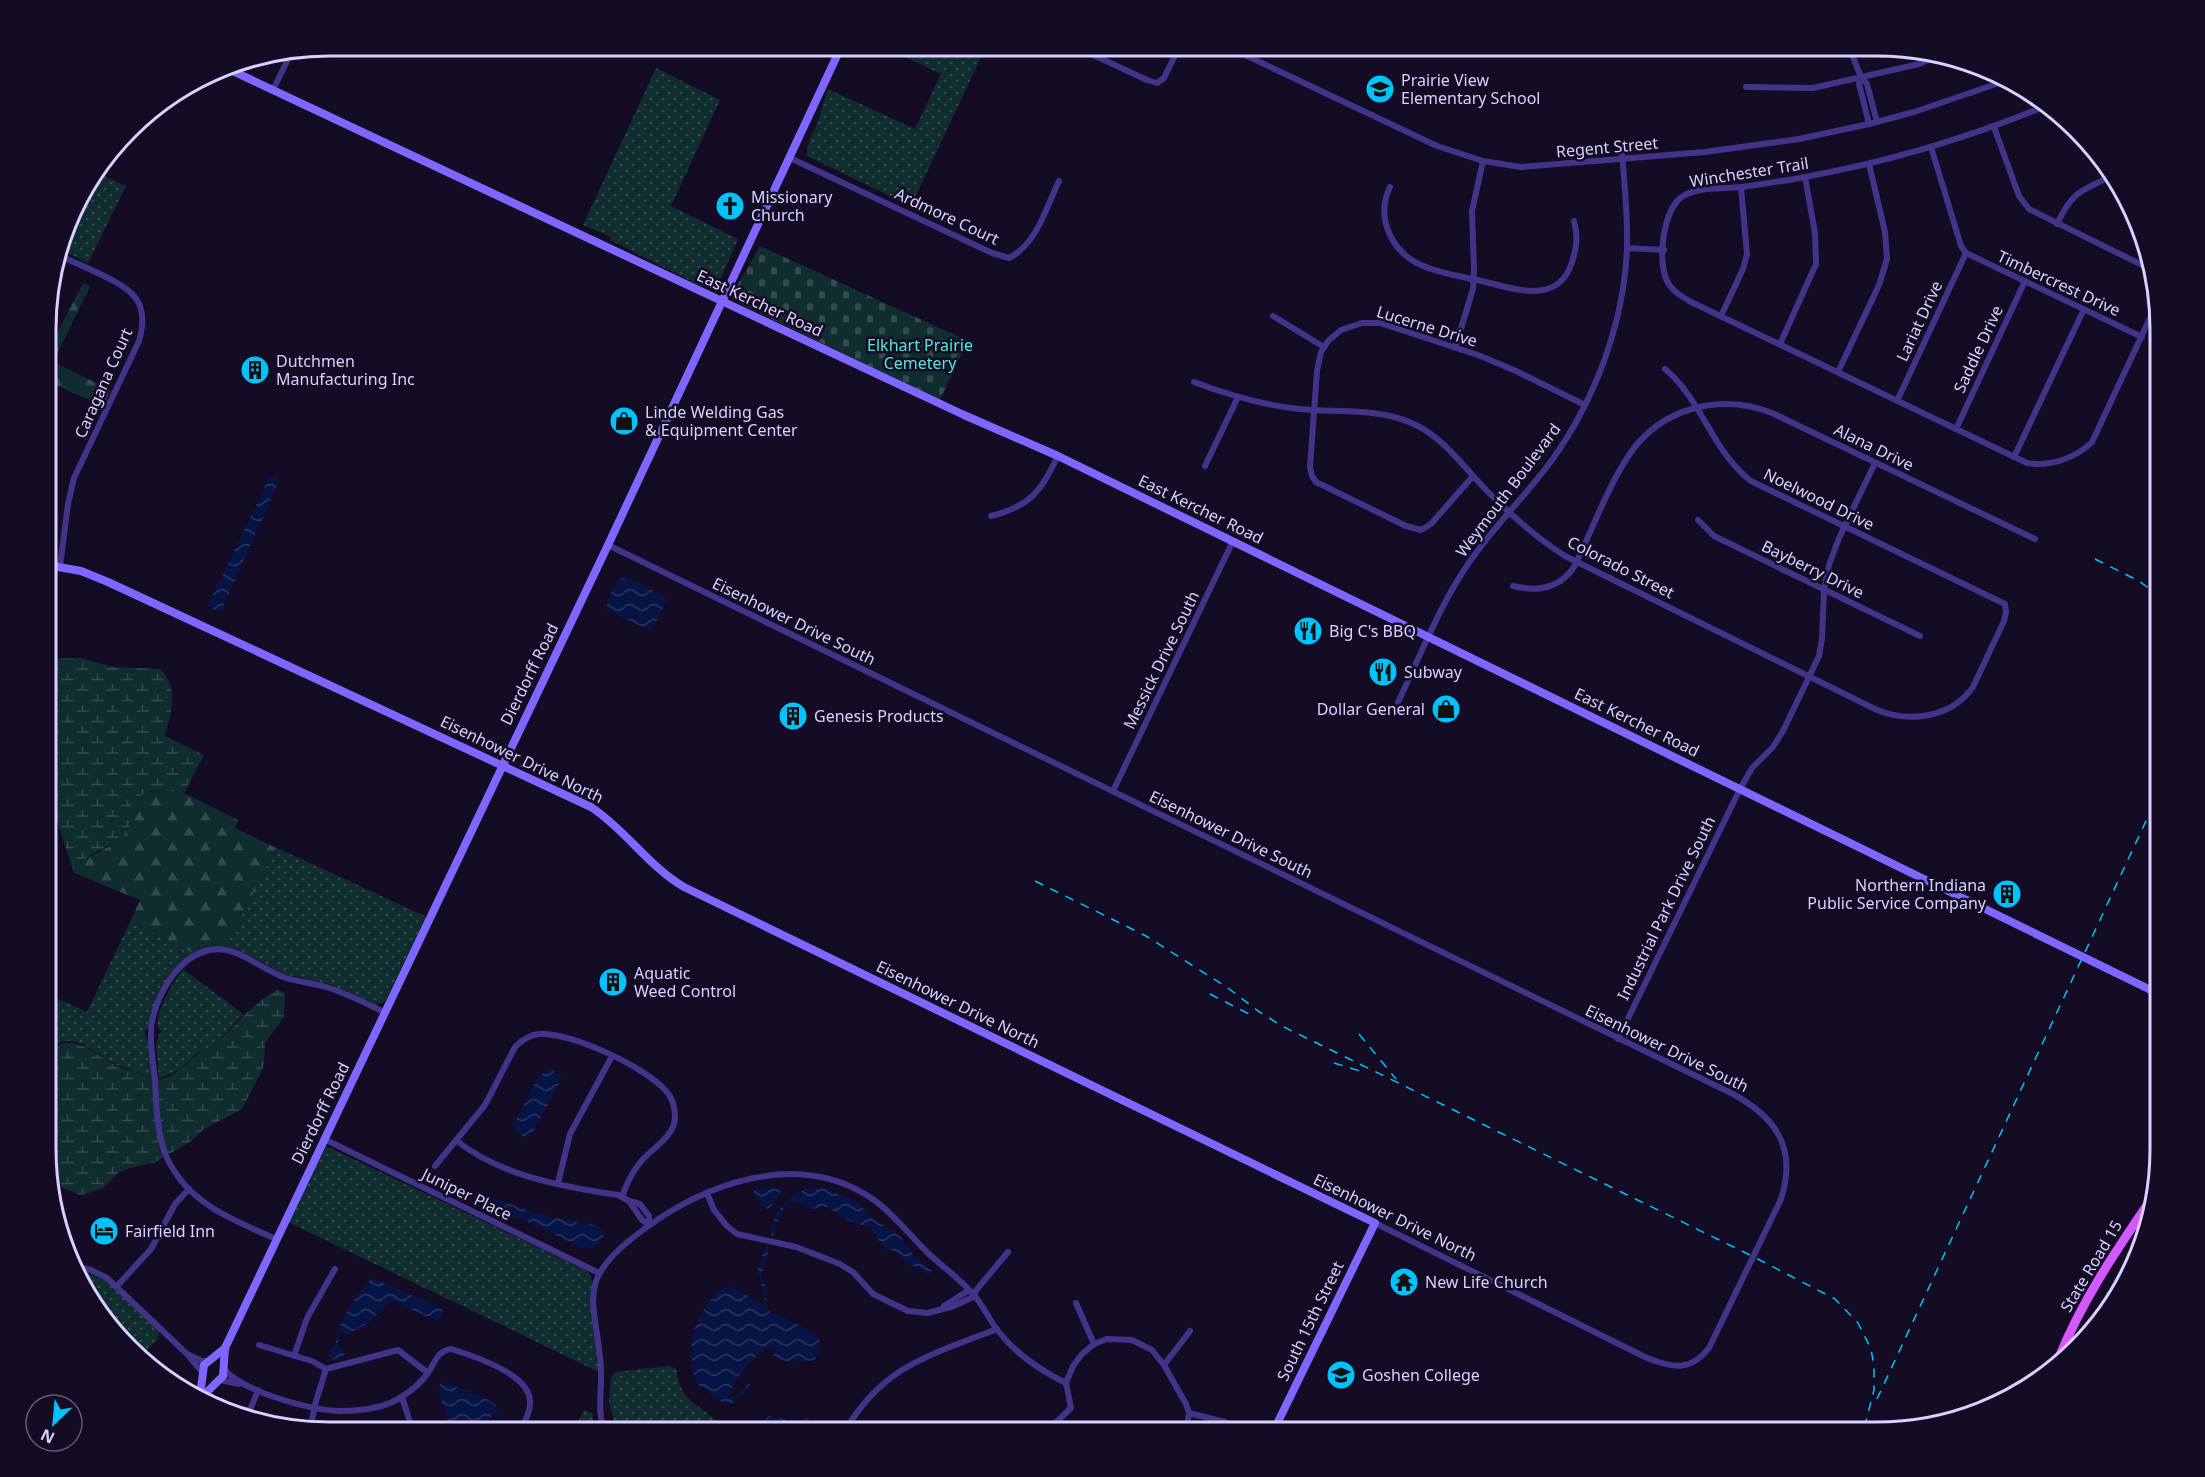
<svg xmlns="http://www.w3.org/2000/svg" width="2205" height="1477" font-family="'Noto Sans',sans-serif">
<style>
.grass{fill:url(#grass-dots)}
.forest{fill:url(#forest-firs)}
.wetland{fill:url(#wetland-marsh)}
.cemetery{fill:url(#cemetery-stones)}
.water{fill:url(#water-waves)}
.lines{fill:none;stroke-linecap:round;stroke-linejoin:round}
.street{stroke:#413488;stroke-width:6}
.secondary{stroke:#7e67ff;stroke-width:8}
.primary{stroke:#d557ff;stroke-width:9}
.rail{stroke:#00c3fb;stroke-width:1.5;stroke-dasharray:9 8;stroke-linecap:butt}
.labels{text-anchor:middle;stroke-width:5;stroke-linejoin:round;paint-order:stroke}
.poi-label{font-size:16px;fill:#dbd0ff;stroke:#140c25;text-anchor:start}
.street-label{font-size:16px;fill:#dbd0ff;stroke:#140c25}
.park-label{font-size:16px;fill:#52e9d6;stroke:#140c25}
.rim{fill:none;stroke:#dbd0ff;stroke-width:3}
</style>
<defs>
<pattern id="grass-dots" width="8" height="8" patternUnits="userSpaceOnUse" patternTransform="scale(1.5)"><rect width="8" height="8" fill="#0f2c2f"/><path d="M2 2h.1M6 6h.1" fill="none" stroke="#314a4e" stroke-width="1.8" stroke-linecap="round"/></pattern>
<pattern id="forest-firs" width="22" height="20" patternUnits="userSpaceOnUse" patternTransform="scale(1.5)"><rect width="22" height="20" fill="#0f2c2f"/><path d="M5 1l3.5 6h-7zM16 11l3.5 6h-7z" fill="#314a4e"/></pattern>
<pattern id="wetland-marsh" width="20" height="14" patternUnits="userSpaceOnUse" patternTransform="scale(1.5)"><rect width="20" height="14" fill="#0f2c2f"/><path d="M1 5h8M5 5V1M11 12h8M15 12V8" fill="none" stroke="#314a4e"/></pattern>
<pattern id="cemetery-stones" width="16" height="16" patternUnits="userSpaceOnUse" patternTransform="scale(1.5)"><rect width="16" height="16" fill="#0f2c2f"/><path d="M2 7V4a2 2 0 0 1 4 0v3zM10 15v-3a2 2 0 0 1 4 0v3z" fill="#314a4e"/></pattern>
<pattern id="water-waves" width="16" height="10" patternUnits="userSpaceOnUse" patternTransform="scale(1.5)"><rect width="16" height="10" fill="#061545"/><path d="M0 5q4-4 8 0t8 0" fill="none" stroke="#2a3661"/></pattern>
</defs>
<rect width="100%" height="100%" fill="#140c25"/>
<!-- grass -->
<g class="grass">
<path d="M880,45h86l17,8 -72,153 -104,-50c-1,-15 8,-24 12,-38 3,-10 5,-19 9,-29l87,40 26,-55z"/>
<path d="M656,68l64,32 -49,106 67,33 -18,41c-6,5 -11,6 -19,6l-91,-46 1,-3 -28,-12z"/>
<path d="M97,173l29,13 -38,77 -28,-13 14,-47z"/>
<path d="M275,847l152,70 -43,86 -9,1 -46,-20 -45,-10 -43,-23 -15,-4z"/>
<path d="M130,922l63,31c-26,16 -33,48 -45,75l-3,3 1,7 3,5 3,36c-6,-2 -11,-6 -17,-8 -7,-3 -15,-4 -22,-8 -20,-11 -45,-38 -66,-9v-60l40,18z"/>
<path d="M183,969l60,45 -26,29 -21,11 -16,15 -21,10 -3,-35 5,-14 -3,-2c-4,-15 16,-47 25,-59z"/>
<path d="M326,1146l262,125c10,12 11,82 13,102l-313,-151z"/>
<path d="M77,1271c34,4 58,37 82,59l-1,9 -15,15 -60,-64z"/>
<path d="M670,1366l6,3c2,12 4,21 13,30 10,11 30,17 31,33h-103l-8,-30 2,-25 4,-5z"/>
<path d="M584,1410l8,3 4,19h-23z"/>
</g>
<!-- forest -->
<g class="forest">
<path d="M83,283l7,3 -37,76 58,28 -8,16 -56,-25v-28z"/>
<path d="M168,789l16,4 54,27 -3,8 41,20 -50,99h-16l-17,6 -63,-31 10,-22 -66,-27 10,-13 26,-14 21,-43 8,-9z"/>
</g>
<!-- wetland -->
<g class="wetland">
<path d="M81,658l32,9 47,2c20,20 11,42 5,67l39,19 -20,38c-23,-6 -47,-5 -57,20l4,9c-9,25 -32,24 -48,39 -3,3 -6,8 -9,12l-27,-82v-132z"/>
<path d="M277,990l7,2 1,3 -1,22 -19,26 -1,21 -4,11 -18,34 -38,20 -14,13 -34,20 -27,6 -11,5 -16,16 -22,6 -21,-9 -12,-11v-118c22,-31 46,-3 68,8 7,4 14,4 21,7 7,3 14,8 22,8 15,-2 27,-15 38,-25 7,-6 16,-8 23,-14 18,-17 36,-40 58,-51z"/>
</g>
<!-- cemetery -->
<path class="cemetery" d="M760,246l208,95 -28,59 -197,-95 -5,-7 -3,-9z"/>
<!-- water -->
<g class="water">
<path d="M270,476h6l3,5 -57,128 -3,3 -11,-5 1,-3z"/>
<path d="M625,577l39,19 2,6 -15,29 -44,-21c-1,-11 9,-29 18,-33z"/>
<path d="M550,1069l10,6 1,5 -29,54 -8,3 -9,-7 -1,-8c11,-13 21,-50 36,-53z"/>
<path d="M778,1187l5,2 -14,20 -4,-1 -12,-15 3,-4z"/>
<path d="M816,1187h6l34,14 16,17 28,18 13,19 19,16 1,4c-8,0 -8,-3 -14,-6 -12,-7 -13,-2 -20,-16l-15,-5 -14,-21c-17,-4 -28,-8 -41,-20l-18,2 -17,-9c-15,8 -15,22 -21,36h-2c0,-26 19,-44 45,-49z"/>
<path d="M478,1192l56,21 60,12 9,4 1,9 -10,10 -9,1 -107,-50 -3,-3z"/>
<path d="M768,1245v8l-7,23 4,10 3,25c11,5 48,20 52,31 2,6 -3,13 -6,18 -13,2 -31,3 -41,-4l2,-4 -5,-5 -5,1c-12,12 -33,30 -35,48l5,2 14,-15 1,5 -17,15h-10l-28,-21c-2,-14 -5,-28 -3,-42 1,-14 22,-55 38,-53 11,2 26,15 35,21l-1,-16 -7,-21 9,-25z"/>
<path d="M375,1279l64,28 3,3v8l-7,2 -44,-20 -21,22 -22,12 -6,-2 -3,1 -1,12 6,6v4l-6,5 -8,-1v-9l6,-5c-2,-15 22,-54 34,-65z"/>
<path d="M447,1383l38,15 12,8v6l-8,6 -6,14h-32l-12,-41 1,-7z"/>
<path d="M769,1416l12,2 11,6 5,-4 13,-2 -4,4 2,10c-17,0 -24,-2 -39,-5l-5,-6z"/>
</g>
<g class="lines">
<!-- street -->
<g class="street">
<path d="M1072,45l75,35 10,3 7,-5 16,-33"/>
<path d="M1224,45l213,101 46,15 38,6 184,-15 94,-13 70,-15 45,-12 94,-32"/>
<path d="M1848,45l13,32 6,7 10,38"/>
<path d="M1861,77l-2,7 10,40"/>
<path d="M1746,87l67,1 106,-24 20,-9"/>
<path d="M273,90l18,-37"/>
<path d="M2046,106c-78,32 -158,56 -241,71 -21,4 -42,7 -63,10 -19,2 -42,-1 -59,9 -20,13 -26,64 -16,85 5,10 14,15 24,21l336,161c23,4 49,-5 65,-21l65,-139"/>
<path d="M1994,127l25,69 10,13 117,58"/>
<path d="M1931,147l30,99 5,7 176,84"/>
<path d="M790,158l202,95 17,5c28,-14 37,-50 50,-77"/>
<path d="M1390,187c-15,31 2,66 33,79 17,7 36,10 54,14 33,7 81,28 95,-18 5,-15 6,-26 2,-41"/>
<path d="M2057,224c15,-32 23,-33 55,-48"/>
<path d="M1627,248l37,2"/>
<path d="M59,255c14,7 29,13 43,20 32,15 48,28 37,66l-65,137 -6,26 -8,62"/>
<path d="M1273,316l51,31"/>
<path d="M1721,316l22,-47 4,-15 -6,-67"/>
<path d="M1780,344l36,-80 -1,-31 -10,-56"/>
<path d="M1455,348l18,-59 1,-19 -2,-59 11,-50"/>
<path d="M1838,372l41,-87 8,-26 -2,-27 -16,-68"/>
<path d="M1194,382c34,13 69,23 105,27 39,4 81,-2 117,16 30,15 49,44 72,67 23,23 50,47 77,64l312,154c33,13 74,8 96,-23l31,-66 2,-9 -1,-8 -254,-123c-40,-31 -48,-80 -86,-112"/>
<path d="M1897,401l69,-148"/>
<path d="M1956,429l69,-148"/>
<path d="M2014,457l70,-148"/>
<path d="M1205,466l33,-69"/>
<path d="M1473,476l-42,48 -10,6 -15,-4 -90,-44 -4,-6 -2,-9 7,-96 4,-19 7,-11 13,-11 21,-7h18l98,32 38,16 69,34"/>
<path d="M991,516c40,-10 49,-24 67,-60"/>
<path d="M1698,520l16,16 206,100"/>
<path d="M608,545l1125,549c44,24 64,55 48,105l-72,149c-19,24 -36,20 -62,10l-272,-135"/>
<path d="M1513,586c24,6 46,3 61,-19 18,-36 33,-79 55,-112 32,-48 92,-62 143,-42l263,126"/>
<path d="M1398,702c22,-45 40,-93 68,-135 25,-38 59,-70 86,-107 43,-60 72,-137 75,-212 1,-35 -3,-70 -6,-105"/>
<path d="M1113,791l120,-250"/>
<path d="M1618,1039l122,-250 12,-21 21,-21 10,-16 36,-75 3,-17 2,-49 5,-25 10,-27 36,-75"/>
<path d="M324,1139l275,134"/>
<path d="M457,1141c44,35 107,46 161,54l11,6"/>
<path d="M435,1166l50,-61 30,-58c7,-7 14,-12 24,-13 32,-2 107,33 128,58 6,7 8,17 8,26 -1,20 -25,31 -36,46 -8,10 -13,21 -17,33"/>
<path d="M558,1183l12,-49 42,-78"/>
<path d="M707,1193l7,17 13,16 10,8 59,13 44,17 13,8 20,22 35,17 20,2 26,-7 21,-10"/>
<path d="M629,1201l11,3 9,12v9l-7,-5z"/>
<path d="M276,1239c-36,-16 -79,-32 -101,-67 -7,-10 -12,-22 -14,-33 -5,-20 -5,-40 -6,-59 -2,-21 -7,-44 -2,-64 8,-28 27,-60 57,-66 28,-5 51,20 76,28 13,4 27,5 40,9 20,6 39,16 58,25"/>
<path d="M75,1266l16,4 16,8 80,76 15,7h6"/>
<path d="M117,1286l34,-37 24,-45 14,-15"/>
<path d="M973,1294l35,-42"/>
<path d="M1076,1303l18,41"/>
<path d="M944,1306l25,-16"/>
<path d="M259,1345l53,16 14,8"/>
<path d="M188,1355l14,17"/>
<path d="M294,1356l13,-38 28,-49"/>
<path d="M1164,1365l26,-34"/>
<path d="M224,1369c19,23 86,41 116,42 20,0 46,-3 63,-15 9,-6 18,-13 24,-22 8,-10 9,-23 24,-25 23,7 78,25 79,52 1,11 -6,21 -11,31"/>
<path d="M220,1380l19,4"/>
<path d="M402,1397l11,35"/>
<path d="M230,1409l20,1 8,-20"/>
<path d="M1189,1413l36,9"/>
<path d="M310,1429l6,-28 10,-32 72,-19 30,23"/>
<path d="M604,1432c-7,-22 -2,-41 -3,-63 -4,-67 -28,-85 34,-133 66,-52 163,-89 239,-36 21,15 36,36 55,54 14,13 31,25 44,40 10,11 16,25 25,37 19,24 41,39 68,52"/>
<path d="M844,1432c40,-67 84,-76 153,-103"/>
<path d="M1046,1432l25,-24 -5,-25 7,-17 9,-12 12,-10 13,-5 25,1 20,10 12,15 22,39 3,9 -3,19"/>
</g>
<!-- secondary -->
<g class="secondary">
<path d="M222,66l742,349 94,41 1101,538"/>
<path d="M47,565l34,6 27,11 483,225c35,23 57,59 93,80l691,336 -102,209"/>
<path d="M200,1396l4,-31 21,-17"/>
<path d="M200,1399l23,-23 2,-28 383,-803 234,-500"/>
</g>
<!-- primary -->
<path class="primary" d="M2060,1355c25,-60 58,-107 94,-160"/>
<!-- rail -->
<g class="rail">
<path d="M2095,559l44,22 20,15"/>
<path d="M1035,881l111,55 82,52 30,23 24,15 472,231 81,42 23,24 13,26 3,17v24l-9,35"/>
<path d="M1210,994l45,23"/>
<path d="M1359,1034l37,45"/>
<path d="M1334,1063l26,8"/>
<path d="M1877,1399l282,-606"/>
</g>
</g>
<!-- icons -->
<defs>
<g id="school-disc" transform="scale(1.5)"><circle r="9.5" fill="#00c3fb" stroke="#140c25"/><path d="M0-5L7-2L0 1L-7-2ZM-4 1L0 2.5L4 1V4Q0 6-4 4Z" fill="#111"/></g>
<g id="church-disc" transform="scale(1.5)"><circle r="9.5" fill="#00c3fb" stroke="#140c25"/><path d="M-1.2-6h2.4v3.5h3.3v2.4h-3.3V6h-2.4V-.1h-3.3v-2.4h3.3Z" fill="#111"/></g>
<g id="building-disc" transform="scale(1.5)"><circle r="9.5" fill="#00c3fb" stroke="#140c25"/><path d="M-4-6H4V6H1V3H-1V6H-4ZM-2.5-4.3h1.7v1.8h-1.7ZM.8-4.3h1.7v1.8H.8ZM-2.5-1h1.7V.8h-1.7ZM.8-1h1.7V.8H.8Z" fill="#111"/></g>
<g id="shop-disc" transform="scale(1.5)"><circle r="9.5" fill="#00c3fb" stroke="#140c25"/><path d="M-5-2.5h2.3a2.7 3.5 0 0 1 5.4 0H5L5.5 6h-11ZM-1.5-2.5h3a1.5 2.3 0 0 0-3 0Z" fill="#111"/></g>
<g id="restaurant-disc" transform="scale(1.5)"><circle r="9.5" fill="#00c3fb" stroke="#140c25"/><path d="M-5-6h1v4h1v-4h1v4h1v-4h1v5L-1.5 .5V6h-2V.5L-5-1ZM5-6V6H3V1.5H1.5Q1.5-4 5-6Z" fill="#111"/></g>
<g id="hotel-disc" transform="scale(1.5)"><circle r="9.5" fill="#00c3fb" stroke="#140c25"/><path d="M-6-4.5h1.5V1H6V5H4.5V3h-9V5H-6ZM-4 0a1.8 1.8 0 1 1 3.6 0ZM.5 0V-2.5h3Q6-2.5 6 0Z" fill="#111"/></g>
<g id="temple-disc" transform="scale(1.5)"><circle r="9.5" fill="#00c3fb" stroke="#140c25"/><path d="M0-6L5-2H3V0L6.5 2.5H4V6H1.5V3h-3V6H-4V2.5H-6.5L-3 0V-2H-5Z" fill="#111"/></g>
<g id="university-disc" transform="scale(1.5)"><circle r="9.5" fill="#00c3fb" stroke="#140c25"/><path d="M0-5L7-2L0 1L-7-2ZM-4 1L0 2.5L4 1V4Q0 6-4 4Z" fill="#111"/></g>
</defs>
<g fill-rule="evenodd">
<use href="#school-disc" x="1380" y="89"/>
<use href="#church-disc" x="730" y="206"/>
<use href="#building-disc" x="255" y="370"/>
<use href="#shop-disc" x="624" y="421"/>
<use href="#restaurant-disc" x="1308" y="631"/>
<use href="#restaurant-disc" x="1383" y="672"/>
<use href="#shop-disc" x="1446" y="709"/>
<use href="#building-disc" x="793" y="716"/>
<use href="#building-disc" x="2007" y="894"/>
<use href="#building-disc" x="613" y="982"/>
<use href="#hotel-disc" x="104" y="1231"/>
<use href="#temple-disc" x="1404" y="1282"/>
<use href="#university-disc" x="1341" y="1375"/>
</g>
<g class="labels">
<!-- poi labels -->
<g class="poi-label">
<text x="1401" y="86">Prairie View<tspan x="1401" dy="18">Elementary School</tspan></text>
<text x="751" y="203">Missionary<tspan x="751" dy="18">Church</tspan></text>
<text x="276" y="367">Dutchmen<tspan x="276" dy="18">Manufacturing Inc</tspan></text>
<text x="645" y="418">Linde Welding Gas<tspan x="645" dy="18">&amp; Equipment Center</tspan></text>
<text x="1329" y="637">Big C's BBQ</text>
<text x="1404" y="678">Subway</text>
<text x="1425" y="715" text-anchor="end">Dollar General</text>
<text x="814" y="722">Genesis Products</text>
<text x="1986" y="891" text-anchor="end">Northern Indiana<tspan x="1986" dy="18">Public Service Company</tspan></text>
<text x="634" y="979">Aquatic<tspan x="634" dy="18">Weed Control</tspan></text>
<text x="125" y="1237">Fairfield Inn</text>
<text x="1425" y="1288">New Life Church</text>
<text x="1362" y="1381">Goshen College</text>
</g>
<!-- street labels -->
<g class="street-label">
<text transform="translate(1607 147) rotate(-5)" y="6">Regent Street</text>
<text transform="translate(1749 172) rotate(-9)" y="6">Winchester Trail</text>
<text transform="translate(947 216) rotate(25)" y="6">Ardmore Court</text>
<text transform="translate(2059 283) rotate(25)" y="6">Timbercrest Drive</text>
<text transform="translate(760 303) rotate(25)" y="6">East Kercher Road</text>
<text transform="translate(1919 321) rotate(-65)" y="6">Lariat Drive</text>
<text transform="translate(1427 326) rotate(17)" y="6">Lucerne Drive</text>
<text transform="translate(1978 349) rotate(-65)" y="6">Saddle Drive</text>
<text transform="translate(103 383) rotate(-66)" y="6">Caragana Court</text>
<text transform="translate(1874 447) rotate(26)" y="6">Alana Drive</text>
<text transform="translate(1508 490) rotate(-53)" y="6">Weymouth Boulevard</text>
<text transform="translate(1819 499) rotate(26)" y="6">Noelwood Drive</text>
<text transform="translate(1201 509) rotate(26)" y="6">East Kercher Road</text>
<text transform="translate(1621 567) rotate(27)" y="6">Colorado Street</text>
<text transform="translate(1813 569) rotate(26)" y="6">Bayberry Drive</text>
<text transform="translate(794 621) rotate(26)" y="6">Eisenhower Drive South</text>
<text transform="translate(1161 660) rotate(-64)" y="6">Messick Drive South</text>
<text transform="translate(529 674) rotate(-64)" y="6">Dierdorff Road</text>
<text transform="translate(1637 722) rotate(26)" y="6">East Kercher Road</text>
<text transform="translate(522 759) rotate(26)" y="6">Eisenhower Drive North</text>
<text transform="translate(1231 834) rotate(26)" y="6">Eisenhower Drive South</text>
<text transform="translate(1666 908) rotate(-64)" y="6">Industrial Park Drive South</text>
<text transform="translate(958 1004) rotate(26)" y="6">Eisenhower Drive North</text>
<text transform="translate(1667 1048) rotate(26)" y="6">Eisenhower Drive South</text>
<text transform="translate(320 1113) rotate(-64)" y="6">Dierdorff Road</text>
<text transform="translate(467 1194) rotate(26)" y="6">Juniper Place</text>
<text transform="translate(1395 1217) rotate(26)" y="6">Eisenhower Drive North</text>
<text transform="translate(2091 1266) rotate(-59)" y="6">State Road 15</text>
<text transform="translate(1310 1321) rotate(-64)" y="6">South 15th Street</text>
</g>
<!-- park labels -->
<g class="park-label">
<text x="920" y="351">Elkhart Prairie<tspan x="920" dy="18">Cemetery</tspan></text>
</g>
</g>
<!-- crop -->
<path d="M0 0H2205V1477H0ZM329 56H1877A273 273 0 0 1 2150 329V1149A273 273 0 0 1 1877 1422H329A273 273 0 0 1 56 1149V329A273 273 0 0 1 329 56Z" fill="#140c25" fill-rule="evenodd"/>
<path class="rim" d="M329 56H1877A273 273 0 0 1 2150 329V1149A273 273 0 0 1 1877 1422H329A273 273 0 0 1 56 1149V329A273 273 0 0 1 329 56Z"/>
<!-- north arrow -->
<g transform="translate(54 1423) rotate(206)"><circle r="28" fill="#140c25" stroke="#645a7c" stroke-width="1.5"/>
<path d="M0-4.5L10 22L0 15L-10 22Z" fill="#00c3fb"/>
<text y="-9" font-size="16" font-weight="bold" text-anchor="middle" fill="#dbd0ff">N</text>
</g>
</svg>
